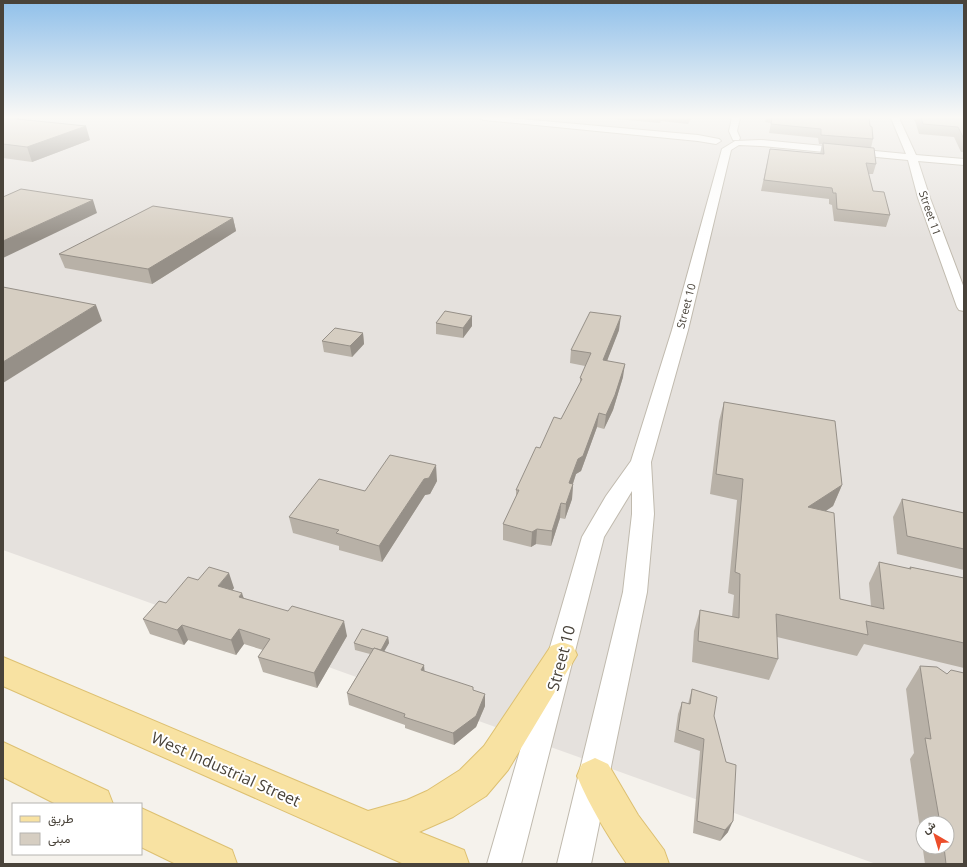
<svg xmlns="http://www.w3.org/2000/svg" width="967" height="867" font-family="'Open Sans',Vazirmatn,sans-serif">
<style>
.industrial{fill:#e5e1dd;fill-rule:evenodd}
.lines{fill:none;stroke-linecap:round;stroke-linejoin:round}
.street-casing{stroke:#c0baae;stroke-width:2}
.primary-casing{stroke:#ddc071;stroke-width:2}
.street{fill:#fff;fill-rule:evenodd}
.primary{fill:#f8e2a2;fill-rule:evenodd}
.wall{fill:#b8b1a7;fill-rule:evenodd}
.shaded-wall{fill:#969088}
.building{fill:#d6cec2;stroke:#969088}
.labels{text-anchor:middle;stroke-width:4;stroke-linejoin:round;paint-order:stroke}
.far-street-label{font-size:11px;fill:#49433a;stroke:#fff}
.near-street-label{font-size:16px;fill:#49433a;stroke:#fff}
</style>
<rect width="100%" height="100%" fill="#f5f2ec"/>
<!-- industrial -->
<path class="industrial" d="M3,118h961v746h-88l-873,-314zM923,823h24v24h-24z"/>
<g class="lines">
<!-- street casing -->
<g class="street-casing">
<g id="street">
<path d="M480,118h30l188,17 21,4 2,2 -5,3 -18,-3 -214,-21z"/>
<path d="M732,118h8l-3,13 3,7 -1,2h-6l-4,-9z"/>
<path d="M891,118h8l17,37 48,4v6l-46,-4 12,37 34,90v23l-5,-1 -2,-3 -39,-109 -10,-38 -147,-14 -22,-1 -8,5 -43,180 -37,132 3,52 -7,78 -56,272h-34l66,-272 9,-78v-23l-28,46 -83,327h-34l95,-327 24,-41 25,-35 41,-131 50,-181 13,-8 26,-1 145,14z"/>
</g>
</g>
<!-- primary casing -->
<g class="primary-casing">
<g id="primary">
<path d="M562,642l11,4 4,9 -69,115 -22,26 -33,21 -34,15 45,18 5,14h-65l-401,-178v-29l365,154 39,-11 20,-9 33,-21 24,-24 67,-100z"/>
<path d="M3,742l105,49 5,13h-57l-53,-27z"/>
<path d="M595,758l13,6 30,51 26,35 5,14h-42c-19,-28 -37,-57 -50,-88l5,-12z"/>
<path d="M141,808l91,42 5,14h-61l-35,-17z"/>
</g>
</g>
<!-- street -->
<use href="#street" class="street"/>
<!-- primary -->
<use href="#primary" class="primary"/>
</g>
<!-- wall -->
<g class="wall">
<path d="M3,118h16l1,1 70,21 -58,22 -29,-4z"/>
<path d="M604,118h87l-3,6 -27,-3 -1,2z"/>
<path d="M766,118h103l1,8 3,13 -2,9 5,16 -3,10h-5l5,17 17,24 -4,12 -52,-6 -2,-16 -3,-1v-5l-68,-8 9,-42 50,5 2,-10h-3l-1,-6 -49,-5 2,-10 -6,-1z"/>
<path d="M913,118h51v34h-3l-7,-15 -35,-3 -4,-13z"/>
<path d="M233,218l3,13 -84,53 -87,-16 -6,-14z"/>
<path d="M472,316v10l-9,12 -27,-4v-11z"/>
<path d="M619,330l-12,30 16,17 -10,33 -9,19 -7,-2 -16,44 -5,3 -3,10 -1,15 -7,20 -5,-1 -9,28 -15,-2 -5,3 -28,-7v-16l13,-26v-8l24,-42 21,-29 19,-36v-5l5,-12 -15,-3 1,-13z"/>
<path d="M363,333l1,11 -12,13 -28,-5 -2,-11z"/>
<path d="M724,402l118,83 -9,21 -7,5 14,88 31,7 -2,-23 10,-21 30,7 1,-2 54,11v90l-100,-24 -7,12 -80,-19 1,22 -9,21 -77,-18 2,-31 6,-21 32,7 2,-22 -6,-2 9,-93 -27,-6 9,-73z"/>
<path d="M437,481l-7,13 -5,1 -43,67 -43,-12v-4l-46,-13 -4,-16 76,-26z"/>
<path d="M902,499l62,14v57l-67,-16 -4,-37z"/>
<path d="M198,580l36,8 -2,2 12,8 103,38 -30,52 -54,-16 -5,-15 5,-7 -19,-6 -8,11 -48,-15 -4,5 -34,-11 -7,-15z"/>
<path d="M388,637l1,6 -5,8 40,20 49,19 12,16 -9,21 -22,18 -49,-17v-3l-56,-20 -2,-12 23,-39 -15,-4 -1,-7z"/>
<path d="M920,666l44,198h-39l-15,-105 4,-6 -8,-64zM923,823h24v24h-24z"/>
<path d="M692,689l22,27 14,116 -8,9 -27,-8 7,-82 -26,-9 4,-28 4,-12 6,2z"/>
</g>
<!-- shaded-wall -->
<g class="shaded-wall">
<path d="M86,126l4,14 -58,22 -5,-15z"/>
<path d="M93,200l4,13 -94,45v-17z"/>
<path d="M233,218l3,13 -84,53 -4,-15z"/>
<path d="M96,305l6,16 -99,62v-21z"/>
<path d="M472,316v10l-9,12v-10z"/>
<path d="M621,316l-2,14 -17,44 1,-14z"/>
<path d="M363,333l1,11 -12,13 -2,-11z"/>
<path d="M625,364l-2,13 -10,33 -9,19 2,-14z"/>
<path d="M599,413l-2,14 -16,44 -5,3 -8,24 1,-15 9,-24z"/>
<path d="M436,465l1,16 -7,13 -5,1 -43,67 -3,-16 45,-67z"/>
<path d="M573,484l-1,15 -7,20 1,-15z"/>
<path d="M842,485l-9,21 -33,22 8,-21z"/>
<path d="M561,503l-1,15 -9,28 1,-15z"/>
<path d="M537,529l-1,15 -5,3 1,-15z"/>
<path d="M229,573l5,15 -10,13 -6,-15z"/>
<path d="M242,593l5,15 -8,-11z"/>
<path d="M344,621l3,15 -30,52 -3,-15z"/>
<path d="M182,625l6,15 -4,5 -7,-15z"/>
<path d="M239,629l5,15 -8,11 -5,-15z"/>
<path d="M388,637l1,6 -8,14 -1,-6z"/>
<path d="M424,665l1,11 -4,-6z"/>
<path d="M485,694v12l-9,21 -22,18 -1,-12z"/>
<path d="M733,821l-5,11 -8,9 5,-11z"/>
</g>
<!-- building -->
<g class="building">
<path d="M3,118h16l-2,1 69,7 -59,21 -24,-3z"/>
<path d="M772,118h97l1,8 2,1 1,12 -52,-4v-6l-50,-5z"/>
<path d="M921,118h43v21l-6,-12 -35,-3z"/>
<path d="M823,143l51,5 2,16 -10,-1 7,28 11,1 6,23 -53,-6 -1,-16h-3l-1,-5 -68,-8 6,-31 54,5z"/>
<path d="M21,189l72,11 -90,41v-44z"/>
<path d="M153,206l80,12 -85,51 -89,-15z"/>
<path d="M3,287l93,18 -93,57z"/>
<path d="M445,311l27,5 -9,12 -27,-5z"/>
<path d="M590,312l31,4 -18,44 22,4 -10,31 -9,20 -7,-2 -16,43 -5,3 -9,24 4,1 -7,20 -5,-1 -9,28 -15,-2 -5,3 -29,-8 16,-34h-3l20,-43 4,1 14,-31 7,2 21,-40 -2,-1 11,-25 -20,-3z"/>
<path d="M335,328l28,5 -13,13 -28,-5z"/>
<path d="M724,402l111,19 7,64 -34,22 26,6 6,86 44,10 -5,-47 32,7 -1,-2 54,11v65l-98,-22 2,14 -92,-21 2,45 -80,-18 2,-31 39,8 1,-44 -5,-2 8,-93 -27,-5z"/>
<path d="M390,455l46,10 -7,13 -5,1 -45,67 -43,-13 3,-3 -50,-13 30,-38 46,12z"/>
<path d="M902,499l62,14v36l-57,-13z"/>
<path d="M209,567l20,6 -11,13 24,7 -3,4 49,14 4,-5 52,15 -30,52 -56,-16 12,-18 -31,-10 -8,11 -49,-15 -5,5 -34,-11 16,-18 7,2 22,-26 10,3z"/>
<path d="M362,629l26,8 -7,13 -7,-2 -1,1 -19,-6z"/>
<path d="M374,648l50,17 -3,5 52,17v3l12,4 -9,22 -23,17 -49,-16 1,-3 -58,-21z"/>
<path d="M920,666l17,1 10,7 4,-4 13,3v191h-18l-2,-17h3v-24h-7l-15,-85 6,1z"/>
<path d="M692,689l25,8 -3,19 12,46 10,3 -3,56 -8,9 -28,-9 7,-82 -26,-9 4,-28 8,2z"/>
</g>
<!-- sky -->
<linearGradient id="sky" x2="0" y2="1"><stop stop-color="#90c0ea"/><stop offset="0.49" stop-color="#faf9f6"/><stop offset="1" stop-color="#faf9f6" stop-opacity="0"/></linearGradient>
<rect width="967" height="239" fill="url(#sky)"/>
<g class="labels">
<!-- far-street labels -->
<g class="far-street-label">
<text transform="translate(930 213) rotate(71)" y="4">Street 11</text>
<text transform="translate(686 306) rotate(-75)" y="4">Street 10</text>
</g>
<!-- near-street labels -->
<g class="near-street-label">
<text transform="translate(561 658) rotate(-75)" y="6">Street 10</text>
<text transform="translate(226 769) rotate(24)" y="6">West Industrial Street</text>
</g>
</g>
<!-- border -->
<rect width="967" height="867" fill="none" stroke="#49433a" stroke-width="8"/>
<!-- legend -->
<rect x="12" y="803" width="130" height="52" fill="#ffffff" stroke="#b6b4b0"/>
<rect x="20" y="816" width="20" height="6" fill="#f8e2a2" stroke="#b6b4b0"/>
<text x="48" y="823" font-size="12" fill="#49433a">طريق</text>
<rect x="20" y="833" width="20" height="12" fill="#d6cec2" stroke="#b6b4b0"/>
<text x="48" y="843" font-size="12" fill="#49433a">مبنى</text>
<!-- north arrow -->
<g transform="translate(935 835) rotate(322)"><circle r="19" fill="#ffffff" stroke="#b6b4b0"/>
<path d="M0-3L7 15L0 10L-7 15Z" fill="#ec4e2b"/>
<text y="-6" font-size="11" font-weight="bold" text-anchor="middle" fill="#49433a">ش</text>
</g>
</svg>
